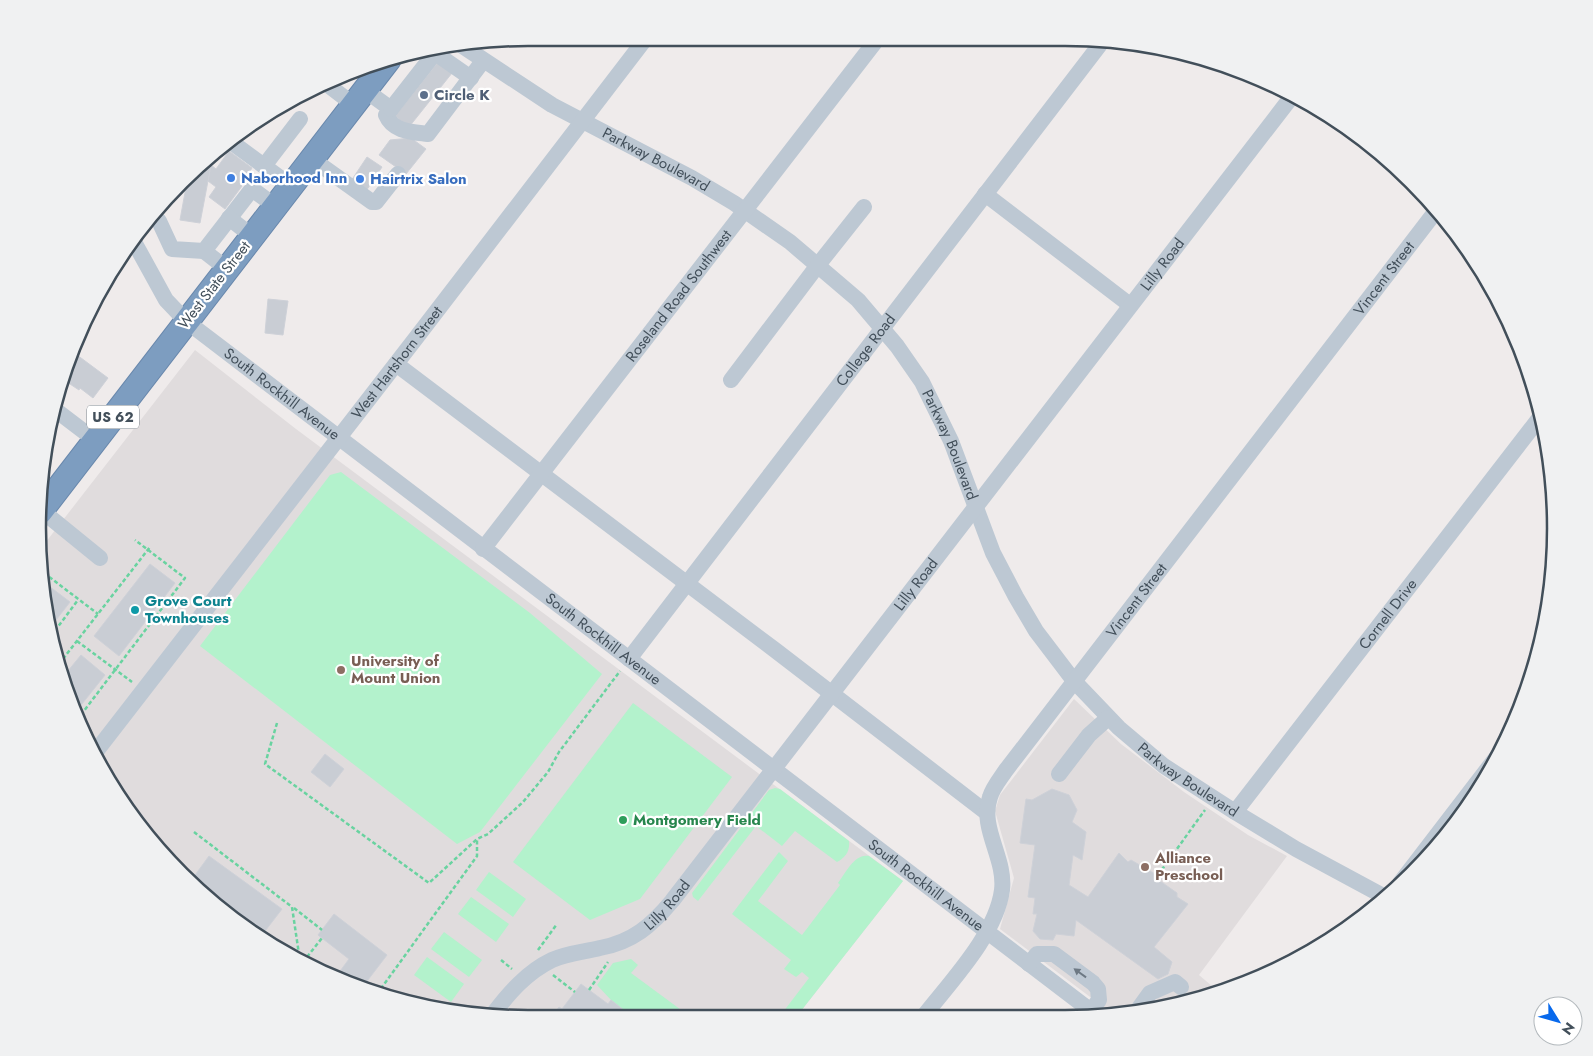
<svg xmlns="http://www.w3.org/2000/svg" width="1593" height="1056" font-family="Jost,sans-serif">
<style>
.education{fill:#e0dcdd}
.green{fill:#b3f2cc}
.building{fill:#c9cdd4;stroke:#ced1d8}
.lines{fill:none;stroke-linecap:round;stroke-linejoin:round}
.highway-casing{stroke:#6988ac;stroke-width:26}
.path{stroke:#69d3a0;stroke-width:2.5;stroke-dasharray:4 2.5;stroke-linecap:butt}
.minor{stroke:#bdc8d3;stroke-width:16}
.highway{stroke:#7d9dc0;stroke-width:24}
.oneway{fill:#6d7984}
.service-dot{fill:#5c6f8a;stroke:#fff;stroke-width:2}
.shop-dot{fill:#3f7fe0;stroke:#fff;stroke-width:2}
.culture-dot{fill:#0f9aa8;stroke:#fff;stroke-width:2}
.education-dot{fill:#8d6e63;stroke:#fff;stroke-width:2}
.leisure-dot{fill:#2e9e5b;stroke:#fff;stroke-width:2}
.labels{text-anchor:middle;stroke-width:4.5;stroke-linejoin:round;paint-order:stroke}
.shield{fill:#fff;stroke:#7b848c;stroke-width:1}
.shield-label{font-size:14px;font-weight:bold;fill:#424f5a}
.service-label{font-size:15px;font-weight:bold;fill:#4e5e75;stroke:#fff;text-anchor:start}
.street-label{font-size:15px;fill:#424f5a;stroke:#fff}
.shop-label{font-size:15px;font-weight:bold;fill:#366cbe;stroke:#fff;text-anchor:start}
.culture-label{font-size:15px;font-weight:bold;fill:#0d838f;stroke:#fff;text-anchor:start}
.education-label{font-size:15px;font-weight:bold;fill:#785e54;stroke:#fff;text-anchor:start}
.leisure-label{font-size:15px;font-weight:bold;fill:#27864d;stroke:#fff;text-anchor:start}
.rim{fill:none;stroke:#424f5a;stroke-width:2.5}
</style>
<rect width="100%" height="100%" fill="#efebeb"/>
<!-- education -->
<g class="education">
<path d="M195,350l101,79 607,452 -106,135 -333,-2 -93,-21 -60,-25 -107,-71 -45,-46 -56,-78 -28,-58 -28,-91 -5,-77z"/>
<path d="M1074,699l47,45 63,48 64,43 39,21 -88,119 20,17 -27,10 -78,13 -114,-86 14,-51 -19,-67 5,-16z"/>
</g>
<!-- green -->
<g class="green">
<path d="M341,472l189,141 72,61 -122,158 -23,12 -257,-198 130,-171z"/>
<path d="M633,703l99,74 -92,122 -50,21 -77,-58z"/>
<path d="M775,788l5,1 69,52c1,10 -3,16 -12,21l-42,-31 -13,15 -26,-20 -58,75 -5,-4 -1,-4 77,-103z"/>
<path d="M779,852l9,9 -30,40 44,34 38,-50 -2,-2c8,-11 17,-30 31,-27l34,25 -106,135h-17l29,-38 -7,-6 -6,5 -12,-8 7,-9 -59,-46z"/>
<path d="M489,872l37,27 -13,18 -37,-27z"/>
<path d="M471,897l38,27 -13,18 -38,-28z"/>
<path d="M444,932l38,28 -13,17 -38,-28z"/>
<path d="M427,957l37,27 -13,18 -37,-27z"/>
<path d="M631,959l7,6 -7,8 57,42h-58l-19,-15 -14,-15 16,-22z"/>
</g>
<!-- building -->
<g class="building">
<path d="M438,62l14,11 -43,54 -14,-11z"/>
<path d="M411,138l15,11 -20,25 -27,-19 11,-15z"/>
<path d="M229,151l23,17 -11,17 1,1 -17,23 -16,-12 7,-10 -8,-6 3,-16 5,4z"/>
<path d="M367,157l15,10 -16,24 -15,-10z"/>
<path d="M203,163l8,2 -11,58 -20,-3 8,-44z"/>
<path d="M268,299l20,2 -5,34 -18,-2z"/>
<path d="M73,352l35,26 -15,20 -13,-10 -1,2 -15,-10 2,-2 -3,-2 6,-18z"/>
<path d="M150,564l25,19 -56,73 -25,-20z"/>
<path d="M45,583l25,19 -21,27 -2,-5z"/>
<path d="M81,655l24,20 -31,39 -11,-37z"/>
<path d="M325,754l19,15 -14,18 -19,-15z"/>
<path d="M1052,789l17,6 8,15 -5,12 14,10 -4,28 -9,-5 -4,30 19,12 31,-44 9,9 3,-2 31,18 -2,3 17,12v4l11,7 -34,43 18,15 -4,12 -10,5 -82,-59 -2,16 -18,-2 -3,6 -13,-1 -7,-8 4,-17h-4l2,-16 -7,-1 7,-52 -15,-2 6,-44 6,1z"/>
<path d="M209,856l73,53 -20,26 -58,-38 -14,-15z"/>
<path d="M334,914l53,41 -26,34 -26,-11 14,-19 -31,-24z"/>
<path d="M581,984l27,20 3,-4 19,15h-77l6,-8 3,2z"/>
</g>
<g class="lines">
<!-- highway casing -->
<g class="highway-casing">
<path id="highway" d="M40,512l349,-453"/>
</g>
<!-- path -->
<g class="path">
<path d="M44,573l54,41"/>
<path d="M51,636l27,-36"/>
<path d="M77,641l55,41"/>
<path d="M59,664l91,-117"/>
<path d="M77,720l108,-142 -50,-38"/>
<path d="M277,723l-12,41 164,119 48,-44 11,-5 35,-32 25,-30 11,-20 61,-81"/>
<path d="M194,832l98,75 8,54"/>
<path d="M1158,875l47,-65"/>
<path d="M294,908l28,22"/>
<path d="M538,950l19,-26"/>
<path d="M501,960l11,9"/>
<path d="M303,962l19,-24"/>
<path d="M553,975l22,17"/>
<path d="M589,990l19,-28"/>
<path d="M377,994l100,-138v-17"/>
</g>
<!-- minor -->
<g class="minor">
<path id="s1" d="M458,43l94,62 140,73 42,25 56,39 68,58 39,46 25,36 29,59 42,112 23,44 20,34 38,50 45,47 45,38 71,46 61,37 89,48"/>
<path d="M328,85l26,20"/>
<path d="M365,90l26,19 -5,6c7,17 27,17 42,19l55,-73"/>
<path d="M391,109l43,-55 4,1 33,23"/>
<path d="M230,141l61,45"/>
<path d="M312,159l60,43h4l22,-28"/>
<path d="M264,166l36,-47"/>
<path d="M985,194l145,111"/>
<path d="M150,217l9,4 13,28 32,2 48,-62 23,17"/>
<path d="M229,218l23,18"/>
<path id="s2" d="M133,240l33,60 20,21 913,696"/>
<path d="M204,251l23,18"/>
<path d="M396,364l379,286 212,163"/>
<path d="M731,380l87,-115 46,-58"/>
<path d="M53,408l42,32"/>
<path d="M41,510l59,48"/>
<path id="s3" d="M483,549l392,-507"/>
<path id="s4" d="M629,659l473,-617"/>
<path id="s5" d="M94,754l322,-416 227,-296"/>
<path d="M1059,774l30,-39 19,-17"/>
<path id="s6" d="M1235,812l306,-396"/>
<path d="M1400,883l99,-129"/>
<path d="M1029,964l8,-10h17l39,29 5,6 1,11 -8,11"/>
<path d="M1137,1011l13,-18 25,-11 6,5"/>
<path id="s7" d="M493,1014c16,-21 34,-42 59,-54 15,-7 32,-8 48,-12 33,-6 52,-23 72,-47l621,-806"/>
<path id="s8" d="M923,1017c27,-35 73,-82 79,-127 4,-32 -23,-62 -12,-93 3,-10 10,-18 16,-27l430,-559"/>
</g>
<!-- highway -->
<use href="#highway" class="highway"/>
</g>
<!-- one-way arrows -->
<defs><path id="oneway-solid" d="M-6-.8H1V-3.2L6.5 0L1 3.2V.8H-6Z" transform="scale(1.25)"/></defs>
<use class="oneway" href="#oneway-solid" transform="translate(1080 973) rotate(-144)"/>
<!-- markers -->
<circle class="service-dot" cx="424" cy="95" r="5"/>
<g class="shop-dot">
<circle cx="231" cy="178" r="5"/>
<circle cx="360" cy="179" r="5"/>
</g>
<circle class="culture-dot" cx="135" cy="610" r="5"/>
<g class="education-dot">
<circle cx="341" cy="670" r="5"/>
<circle cx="1145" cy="867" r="5"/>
</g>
<circle class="leisure-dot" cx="623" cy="820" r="5"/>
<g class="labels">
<!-- shield labels -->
<rect class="shield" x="87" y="405.5" width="52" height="23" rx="4"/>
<g class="shield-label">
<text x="113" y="422">US 62</text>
</g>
<!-- service labels -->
<g class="service-label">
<text x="434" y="100">Circle K</text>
</g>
<!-- street labels -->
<g class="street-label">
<text dy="5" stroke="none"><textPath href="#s1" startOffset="230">Parkway Boulevard</textPath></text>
<text dy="5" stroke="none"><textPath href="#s7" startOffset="1022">Lilly Road</textPath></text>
<text dy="5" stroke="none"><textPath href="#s8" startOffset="898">Vincent Street</textPath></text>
<text transform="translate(214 285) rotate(-52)" y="5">West State Street</text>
<text dy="5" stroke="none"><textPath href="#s3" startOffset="320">Roseland Road Southwest</textPath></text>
<text dy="5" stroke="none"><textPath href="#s4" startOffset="389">College Road</textPath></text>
<text dy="5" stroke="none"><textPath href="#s5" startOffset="495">West Hartshorn Street</textPath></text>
<text dy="5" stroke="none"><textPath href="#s2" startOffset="218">South Rockhill Avenue</textPath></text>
<text dy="5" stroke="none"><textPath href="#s1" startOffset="650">Parkway Boulevard</textPath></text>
<text dy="5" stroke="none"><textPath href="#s7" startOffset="618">Lilly Road</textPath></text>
<text dy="5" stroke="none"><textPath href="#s8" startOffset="492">Vincent Street</textPath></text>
<text dy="5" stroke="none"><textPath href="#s6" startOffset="250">Cornell Drive</textPath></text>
<text dy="5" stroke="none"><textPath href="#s2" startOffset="622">South Rockhill Avenue</textPath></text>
<text dy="5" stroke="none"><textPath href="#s1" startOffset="1070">Parkway Boulevard</textPath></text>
<text dy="5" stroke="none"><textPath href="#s2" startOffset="1028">South Rockhill Avenue</textPath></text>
<text dy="5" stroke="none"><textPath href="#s7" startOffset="212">Lilly Road</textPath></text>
</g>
<!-- shop labels -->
<g class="shop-label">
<text x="241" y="183">Naborhood Inn</text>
<text x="370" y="184">Hairtrix Salon</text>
</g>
<!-- culture labels -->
<g class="culture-label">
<text x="145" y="606">Grove Court<tspan x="145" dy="17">Townhouses</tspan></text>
</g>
<!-- education labels -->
<g class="education-label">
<text x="351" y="666">University of<tspan x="351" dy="17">Mount Union</tspan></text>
<text x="1155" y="863">Alliance<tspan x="1155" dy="17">Preschool</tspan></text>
</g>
<!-- leisure labels -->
<g class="leisure-label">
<text x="633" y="825">Montgomery Field</text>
</g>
</g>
<!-- crop -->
<path d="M0 0H1593V1056H0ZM528 46H1065A482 482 0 0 1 1547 528V528A482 482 0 0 1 1065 1010H528A482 482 0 0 1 46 528V528A482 482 0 0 1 528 46Z" fill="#f0f1f2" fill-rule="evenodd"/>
<path class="rim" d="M528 46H1065A482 482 0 0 1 1547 528V528A482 482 0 0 1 1065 1010H528A482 482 0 0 1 46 528V528A482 482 0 0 1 528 46Z"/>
<!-- north arrow -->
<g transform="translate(1558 1021) rotate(127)"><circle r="24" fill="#ffffff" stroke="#b3b9bd"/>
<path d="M0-4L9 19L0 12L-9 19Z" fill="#0869ec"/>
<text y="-8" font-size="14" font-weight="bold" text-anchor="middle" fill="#424f5a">N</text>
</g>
</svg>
